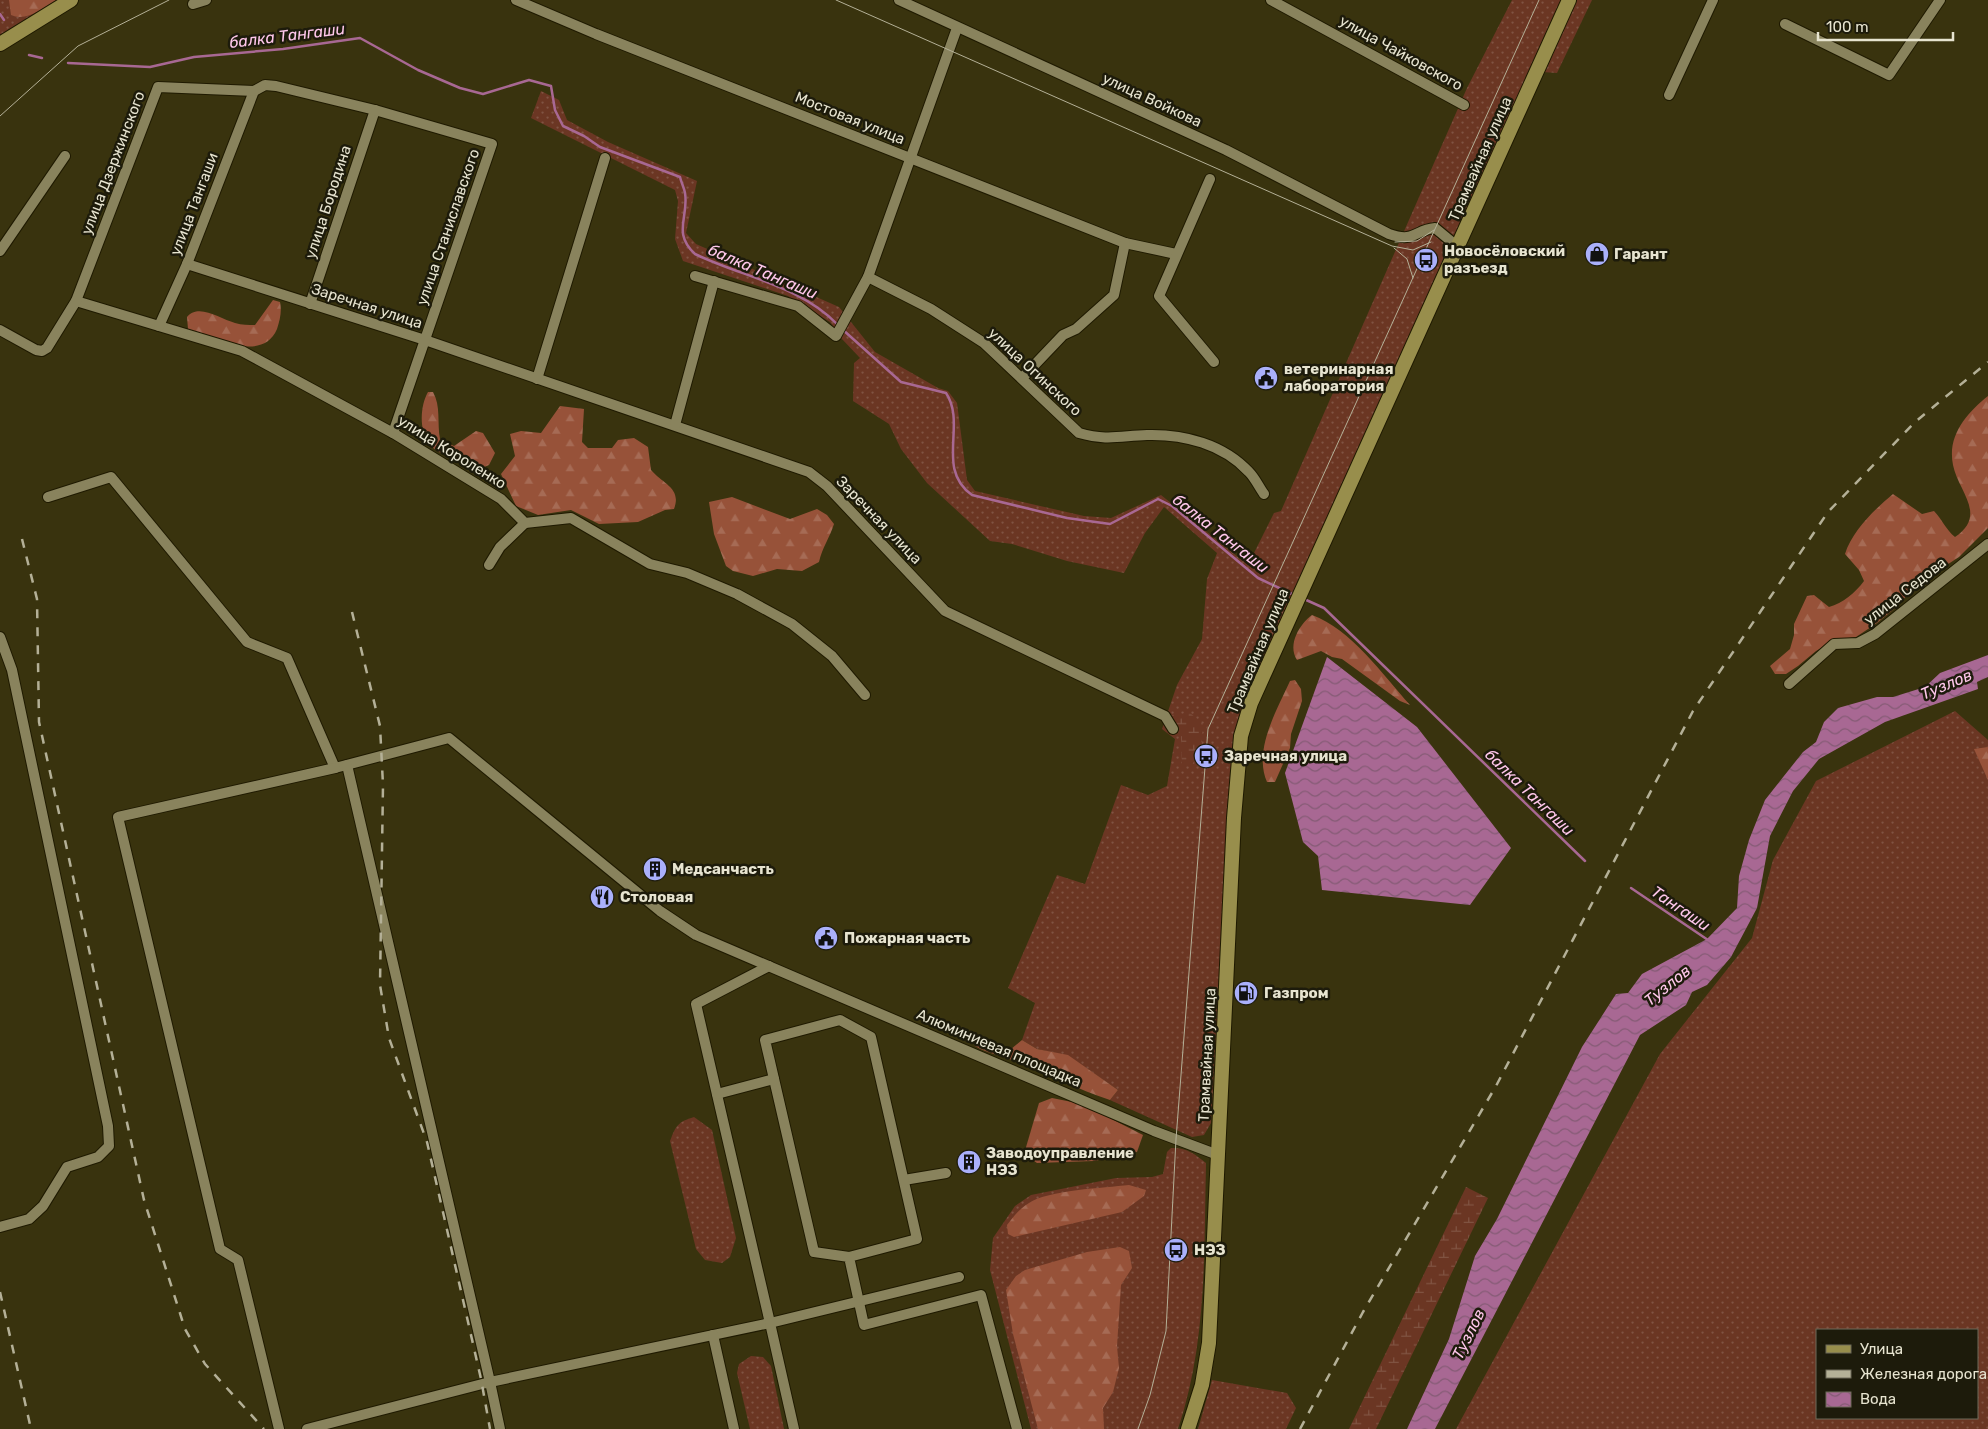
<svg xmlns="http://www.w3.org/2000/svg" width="1988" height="1429" font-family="Rubik,sans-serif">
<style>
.grass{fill:url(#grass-dots);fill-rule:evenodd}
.forest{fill:url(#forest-firs)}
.wetland{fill:url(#wetland-marsh)}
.water{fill:url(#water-waves)}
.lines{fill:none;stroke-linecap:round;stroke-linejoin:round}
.stream{stroke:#a86893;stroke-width:2.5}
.minor-casing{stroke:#1f1a01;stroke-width:12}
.major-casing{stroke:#1f1a01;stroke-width:16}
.minor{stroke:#89835d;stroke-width:10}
.major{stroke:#988e4c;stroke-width:14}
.tram{stroke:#b4b097;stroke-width:1}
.rail{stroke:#b4b097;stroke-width:2.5;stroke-dasharray:9 9;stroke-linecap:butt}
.labels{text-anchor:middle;stroke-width:5;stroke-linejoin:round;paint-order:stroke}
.street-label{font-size:15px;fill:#e7e4d0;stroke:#1d1b0b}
.poi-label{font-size:15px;font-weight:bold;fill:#e7e4d0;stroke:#1d1b0b;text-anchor:start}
.water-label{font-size:16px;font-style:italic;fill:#ffc7eb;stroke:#1d1b0b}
</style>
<defs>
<pattern id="grass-dots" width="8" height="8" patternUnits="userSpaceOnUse" patternTransform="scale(1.25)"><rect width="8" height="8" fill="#6b3623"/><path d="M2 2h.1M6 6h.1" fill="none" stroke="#805342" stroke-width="1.8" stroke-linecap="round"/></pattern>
<pattern id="forest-firs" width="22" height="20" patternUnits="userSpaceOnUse" patternTransform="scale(1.25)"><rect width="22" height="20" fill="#975239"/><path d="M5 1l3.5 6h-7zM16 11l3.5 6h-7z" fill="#a66b55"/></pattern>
<pattern id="wetland-marsh" width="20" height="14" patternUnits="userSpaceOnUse" patternTransform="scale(1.25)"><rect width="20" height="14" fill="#6b3623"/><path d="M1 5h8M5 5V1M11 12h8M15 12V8" fill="none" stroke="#805342"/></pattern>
<pattern id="water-waves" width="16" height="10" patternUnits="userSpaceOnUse" patternTransform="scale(1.25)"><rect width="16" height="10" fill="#a86893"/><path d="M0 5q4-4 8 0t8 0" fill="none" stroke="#855b75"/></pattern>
</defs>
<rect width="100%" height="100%" fill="#39330e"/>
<!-- grass -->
<g class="grass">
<path d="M0,0h57l-57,38z"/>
<path d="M1512,0h52l-329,735 -3,28 -21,360 -7,12 -12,2 -82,-37 8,-10 -50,-34 -31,-7 -15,-9 13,-37 -27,-15 49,-113 28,9 36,-99 27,10 19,-9 8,-47 -13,-10 15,-44 25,-46 5,-60 10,-26 -53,-46 -19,26 -21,40 -57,-12 -55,-17 -22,-3 -63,-58 -26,-34 -12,-25 -36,-23 1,-38 6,-5 -18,-19 -12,-17 -42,-26 -105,-35 -8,-22 3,-38 -3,-11 -144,-72 10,-27 18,9 8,20 41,22 89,39 -11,52 10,11 143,63 36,45 63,36 10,3 9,12 10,77 8,11 109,25 27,2 50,-23 87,70 26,-52 7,-2 186,-423z"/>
<path d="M1575,0h17l-35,73 -15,-1z"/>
<path d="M1955,711l33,29v689h-532l204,-375 92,-116 21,-78 43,-79zM1817,1330h160v88h-160z"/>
<path d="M694,1117l18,13 24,108 -6,19 -8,6 -17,-3 -9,-11 -26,-108c6,-16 8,-19 24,-24z"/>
<path d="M1171,1148c15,-1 24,6 35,15 -2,90 1,180 -28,266h-147l-41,-159 3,-32 22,-32 16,-11 85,-17 36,-1 11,-3 4,-22z"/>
<path d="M751,1356l12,1 8,9 13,63h-34l-13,-56 2,-9z"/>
<path d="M1212,1380l75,13 9,15 -10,21h-88z"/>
</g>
<!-- forest -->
<g class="forest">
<path d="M9,0h47c-12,8 -30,22 -45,15z"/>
<path d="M273,300l7,2c2,9 0,18 -3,27 -15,35 -64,8 -89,0l-1,-12c12,-14 33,2 48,6 7,2 13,2 20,2z"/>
<path d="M428,392h5c8,14 4,31 7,47l14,7 22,-15 7,2 12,20 -6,12c-3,1 -7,3 -11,3 -9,-1 -44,-16 -49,-24 -10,-14 -9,-38 -1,-52z"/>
<path d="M1988,396v132l-29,29 -46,30 -14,18 -22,18 -21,14 -21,3 -19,11 -18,15 -12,8h-11l-5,-8 20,-17 4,-14v-11l13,-28 7,-1 15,12c14,-4 26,-14 35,-26l-5,-11 -14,-16c7,-23 30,-45 48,-60l29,20 12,-3c8,8 12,19 21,26 33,-22 3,-46 -2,-72 -6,-30 14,-52 35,-69z"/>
<path d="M560,406l24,3 -2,33 6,6h24l6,-8 16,-2 14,9 3,23c12,14 31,18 23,39l-9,1 -27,12 -39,2 -28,-14 -33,5 -22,-9 -15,-32 14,-18 -5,-22 11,-3 20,2z"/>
<path d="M732,497l58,22 27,-10 10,6 7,9c-4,13 -12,24 -15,38l-17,9 -25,-2 -24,7 -20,-5 -7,-5 -12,-32 -5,-32z"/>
<path d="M1312,615c39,14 71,60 98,90l-10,-4 -58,-42 -10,-2 -11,-6 -24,9c-10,-16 3,-36 15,-45z"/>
<path d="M1295,680l6,9 1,12 -11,33 -1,14 -15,34h-8c-14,-32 10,-72 23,-101z"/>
<path d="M1988,747v33l-14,-31z"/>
<path d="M970,1032l40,18 12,-10 15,9 31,6 50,35 -8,10c-34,-11 -65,-28 -98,-40 -13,-5 -25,-7 -37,-14z"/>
<path d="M1052,1098l30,6 61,31 -6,17 -43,9 -57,2 -13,-9 15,-51z"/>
<path d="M1129,1185l17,5 -2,6 -22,16 -108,25 -6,-3 -1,-9c7,-9 12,-16 22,-22 19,-13 75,-15 100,-18z"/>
<path d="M1120,1247l9,4 3,17 -11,17 -4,61 2,22 -6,24 -10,16 1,21h-66l-25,-95 -7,-44 10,-14 9,-6 62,-18z"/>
</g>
<!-- wetland -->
<g class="wetland">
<path d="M1190,713l13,11 -3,39 -18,2 -1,-29 -10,-21z"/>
<path d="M1466,1187l22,11 -112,231h-27z"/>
</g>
<!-- water -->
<g class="water">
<path d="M1988,655v22l-11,5 1,7 -93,33 -66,37 -26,32 -23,45 -13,72 -26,49 -24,28 -15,7 -6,13 -46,30 -205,394h-28l42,-90 26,-83 22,-37 85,-172 34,-53 12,-1 14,-19 65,-35 30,-31 2,-32 10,-36 16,-40 38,-48 13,-10 8,-20 14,-14 39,-11h16l32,-10 15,-14z"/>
<path d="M1327,657l90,70 94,121 -41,57 -148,-15 -4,-34 -15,-14 -18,-69z"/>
</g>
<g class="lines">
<!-- stream -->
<g class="stream">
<path d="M0,14l4,6"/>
<path d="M29,55l13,3"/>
<path d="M68,63l82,4 44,-10 89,-8 77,-11 58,32 42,18 23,6 46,-14 22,6 4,24 8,16 21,10 16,11 80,30c1,5 4,10 5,16 4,24 -13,40 10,61 48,23 106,32 143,71"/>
<path d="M842,329l59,53 45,11c21,31 -11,76 26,102l95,23 43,6 48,-25 14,7 86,72 36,17"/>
<path d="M1304,599l20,9 261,253"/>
<path d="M1631,888l77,52"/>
</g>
<!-- minor casing -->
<g class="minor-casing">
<g id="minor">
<path d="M516,0l80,34 529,209 51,11"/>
<path d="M899,0l327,150 163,84c26,9 25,-4 46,-6l23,19"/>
<path d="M1271,0l193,105"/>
<path d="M193,4l13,-4"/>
<path d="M1785,24l104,51 51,-75"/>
<path d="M1669,95l44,-95"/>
<path d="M1210,179l-51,117 55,66"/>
<path d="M0,251l65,-95"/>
<path d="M187,264l238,76 384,132 18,14 118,125 220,105 8,13"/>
<path d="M695,276l103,30 38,30 32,-59 89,-249"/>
<path d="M868,277l63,32 53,34 95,90c28,8 41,3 68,2 37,-1 76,9 102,37 6,6 10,15 15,22"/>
<path d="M76,301l166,50 151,82 108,66 24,24 46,-5 79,46 37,9 50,21 55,30 40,32 33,39"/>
<path d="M310,304l65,-194"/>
<path d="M159,326l28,-62 67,-173"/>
<path d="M0,330l36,20 6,1 5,-3 29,-47 82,-214 96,4 11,-6 11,1 99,24 117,34 -99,289"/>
<path d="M1023,377l40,-42 13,-6 38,-34 11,-52"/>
<path d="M537,379l68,-221"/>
<path d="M675,425l39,-144"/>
<path d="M48,497l63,-20 136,165 40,16 48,110 114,-30 211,173 36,24 458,196 64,24"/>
<path d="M489,565l11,-18 25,-24"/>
<path d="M0,637l12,33 96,456 1,20 -11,11 -31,10 -24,39 -14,13 -29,8"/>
<path d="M1789,684l45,-40 24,-1 17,-9 113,-90"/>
<path d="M347,765l143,617 280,-59 -74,-319 73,-38"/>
<path d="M717,1094l57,-15"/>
<path d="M904,1180l42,-7"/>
<path d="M849,1257l-35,-5 -49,-212 75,-20 31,17 46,202 -68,18 15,68 117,-30 36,134"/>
<path d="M713,1335l21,94"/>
<path d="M279,1429l-41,-169 -18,-11 -102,-432 217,-49"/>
<path d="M307,1429l183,-47 10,47"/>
<path d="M794,1429l-24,-106 189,-46"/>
</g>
</g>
<!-- major casing -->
<g class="major-casing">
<g id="major">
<path d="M0,44l71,-44"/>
<path d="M1188,1429l14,-44 7,-42 25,-525 7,-82 10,-33 318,-703"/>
</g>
</g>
<!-- minor -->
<use href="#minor" class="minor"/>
<!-- major -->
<use href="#major" class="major"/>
<!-- tram -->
<g class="tram">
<path d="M836,0l556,246 21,4 18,-8"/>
<path d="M0,116l78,-70 91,-46"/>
<path d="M1395,242l22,-1 17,-11"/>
<path d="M1394,248l13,11 6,19"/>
<path d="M1138,1429l12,-34 16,-64 10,-192 32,-410 331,-729"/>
</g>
<!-- rail -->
<g class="rail">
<path d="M22,539l15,60 2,123 105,478 41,129 20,35 59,65"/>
<path d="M352,612l28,114 3,59 -3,200 9,53 38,104 54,237 9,50"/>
<path d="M0,1292l31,137"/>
<path d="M1300,1429l63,-117 133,-226 197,-375 135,-199 87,-90 73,-60"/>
</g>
</g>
<!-- icons -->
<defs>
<g id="shop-disc" transform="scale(1.25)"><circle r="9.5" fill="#aab0fb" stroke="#1d1b0b"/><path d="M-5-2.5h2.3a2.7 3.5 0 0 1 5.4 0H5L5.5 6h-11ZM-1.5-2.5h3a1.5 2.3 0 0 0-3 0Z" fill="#111"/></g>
<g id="bus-disc" transform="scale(1.25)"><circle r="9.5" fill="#aab0fb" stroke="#1d1b0b"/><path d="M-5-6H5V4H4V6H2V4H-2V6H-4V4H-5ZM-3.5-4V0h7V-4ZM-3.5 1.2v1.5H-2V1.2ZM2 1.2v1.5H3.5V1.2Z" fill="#111"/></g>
<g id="civic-disc" transform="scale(1.25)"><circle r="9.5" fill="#aab0fb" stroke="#1d1b0b"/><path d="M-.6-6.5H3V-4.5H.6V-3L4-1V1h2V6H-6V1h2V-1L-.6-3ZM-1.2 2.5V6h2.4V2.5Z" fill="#111"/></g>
<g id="building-disc" transform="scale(1.25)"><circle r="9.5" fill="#aab0fb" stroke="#1d1b0b"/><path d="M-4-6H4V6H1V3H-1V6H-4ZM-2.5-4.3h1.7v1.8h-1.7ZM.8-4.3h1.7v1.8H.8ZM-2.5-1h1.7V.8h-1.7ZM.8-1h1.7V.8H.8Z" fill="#111"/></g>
<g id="restaurant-disc" transform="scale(1.25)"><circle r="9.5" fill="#aab0fb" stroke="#1d1b0b"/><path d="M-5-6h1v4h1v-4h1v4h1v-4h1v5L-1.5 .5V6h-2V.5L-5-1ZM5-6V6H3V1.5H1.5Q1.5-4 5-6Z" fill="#111"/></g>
<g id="fuel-disc" transform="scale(1.25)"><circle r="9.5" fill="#aab0fb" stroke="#1d1b0b"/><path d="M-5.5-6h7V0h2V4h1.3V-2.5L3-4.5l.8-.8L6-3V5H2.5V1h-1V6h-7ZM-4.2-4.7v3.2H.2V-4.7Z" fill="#111"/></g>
</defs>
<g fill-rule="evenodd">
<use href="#shop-disc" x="1597" y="254"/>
<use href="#bus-disc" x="1426" y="260"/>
<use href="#civic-disc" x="1266" y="378"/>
<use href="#bus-disc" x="1206" y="756"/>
<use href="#building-disc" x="655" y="869"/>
<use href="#restaurant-disc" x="602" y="897"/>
<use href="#civic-disc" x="826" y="938"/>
<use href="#fuel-disc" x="1246" y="993"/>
<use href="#building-disc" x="969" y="1162"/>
<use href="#bus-disc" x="1176" y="1250"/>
</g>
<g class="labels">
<!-- street labels -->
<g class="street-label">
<text transform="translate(1401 53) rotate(29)" y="5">улица Чайковского</text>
<text transform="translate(1152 100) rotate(25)" y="5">улица Войкова</text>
<text transform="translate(850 118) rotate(22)" y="5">Мостовая улица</text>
<text transform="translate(1480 159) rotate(-66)" y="5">Трамвайная улица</text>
<text transform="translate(113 163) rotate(-69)" y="5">улица Дзержинского</text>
<text transform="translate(328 202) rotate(-72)" y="5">улица Бородина</text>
<text transform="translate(194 204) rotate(-69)" y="5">улица Тангаши</text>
<text transform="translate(448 227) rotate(-71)" y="5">улица Станиславского</text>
<text transform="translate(367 306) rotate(18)" y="5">Заречная улица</text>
<text transform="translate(1035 372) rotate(43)" y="5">улица Огинского</text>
<text transform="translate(452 452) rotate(32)" y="5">улица Короленко</text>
<text transform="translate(879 520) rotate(46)" y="5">Заречная улица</text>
<text transform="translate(1905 591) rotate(-38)" y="5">улица Седова</text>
<text transform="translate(1258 651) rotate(-67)" y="5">Трамвайная улица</text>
<text transform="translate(999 1048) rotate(23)" y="5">Алюминиевая площадка</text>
<text transform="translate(1207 1055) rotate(-87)" y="5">Трамвайная улица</text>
</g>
<!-- poi labels -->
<g class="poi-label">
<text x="1444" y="256">Новосёловский<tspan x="1444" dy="17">разъезд</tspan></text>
<text x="1614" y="259">Гарант</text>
<text x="1284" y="374">ветеринарная<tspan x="1284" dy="17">лаборатория</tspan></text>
<text x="1224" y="761">Заречная улица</text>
<text x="672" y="874">Медсанчасть</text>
<text x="620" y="902">Столовая</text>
<text x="844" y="943">Пожарная часть</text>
<text x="1264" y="998">Газпром</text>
<text x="986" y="1158">Заводоуправление<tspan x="986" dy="17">НЭЗ</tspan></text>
<text x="1194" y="1255">НЭЗ</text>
</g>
<!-- water labels -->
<g class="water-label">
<text transform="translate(287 35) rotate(-7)" y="6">балка Тангаши</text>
<text transform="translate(763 271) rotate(23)" y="6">балка Тангаши</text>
<text transform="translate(1221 533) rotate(38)" y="6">балка Тангаши</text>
<text transform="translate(1946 684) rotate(-23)" y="6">Тузлов</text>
<text transform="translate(1530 792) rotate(44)" y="6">балка Тангаши</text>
<text transform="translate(1681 908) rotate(34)" y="6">Тангаши</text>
<text transform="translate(1667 985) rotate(-39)" y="6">Тузлов</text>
<text transform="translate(1468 1334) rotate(-64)" y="6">Тузлов</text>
</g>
</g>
<!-- legend -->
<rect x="1816" y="1329" width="162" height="90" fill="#1d1b0b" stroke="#6e6b5a"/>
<rect x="1826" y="1345" width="25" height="8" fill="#988e4c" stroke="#6e6b5a"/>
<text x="1860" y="1354" font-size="15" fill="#e7e4d0">Улица</text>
<rect x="1826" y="1370" width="25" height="8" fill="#b4b097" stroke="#6e6b5a"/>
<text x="1860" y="1379" font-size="15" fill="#e7e4d0">Железная дорога</text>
<rect x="1826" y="1392" width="25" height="15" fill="url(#water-waves)" stroke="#6e6b5a"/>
<text x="1860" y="1404" font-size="15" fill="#e7e4d0">Вода</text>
<!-- scale -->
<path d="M1818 32v8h135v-8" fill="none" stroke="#e7e4d0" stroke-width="2.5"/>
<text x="1826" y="32" font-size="15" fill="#e7e4d0" stroke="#1d1b0b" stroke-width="4" paint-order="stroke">100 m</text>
</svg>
